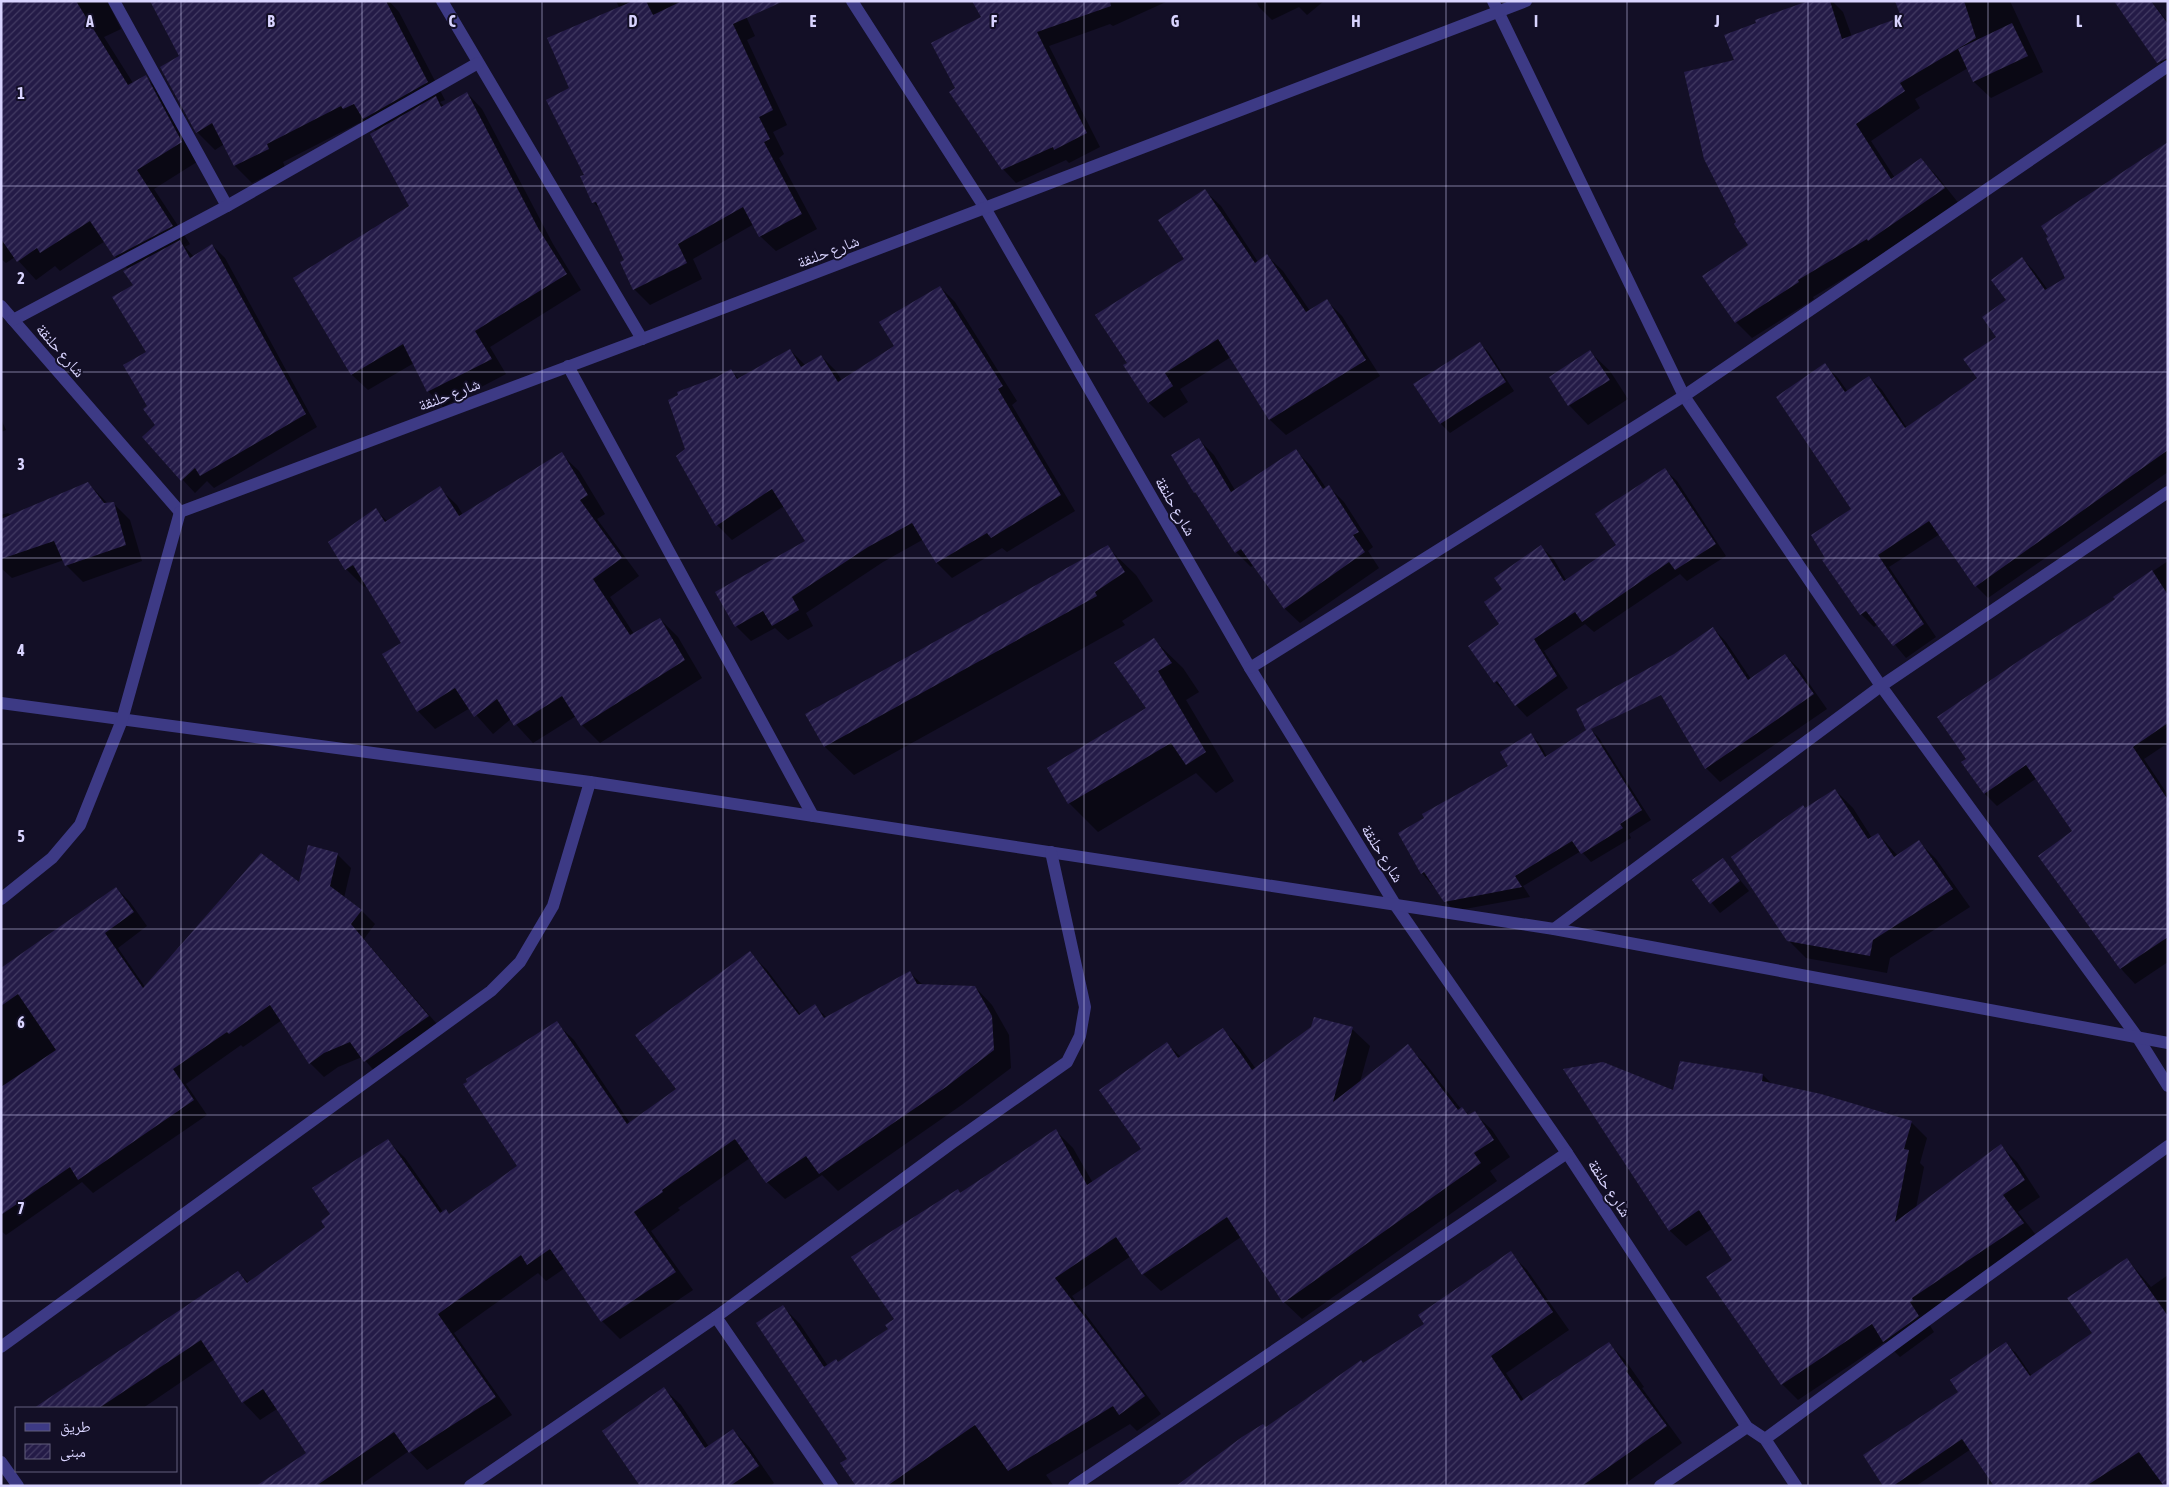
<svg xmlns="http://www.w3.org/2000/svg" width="2169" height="1487" font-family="'Asap Condensed','Noto Naskh Arabic',sans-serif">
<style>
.shadow{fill:#0007}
.building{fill:url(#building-hatch)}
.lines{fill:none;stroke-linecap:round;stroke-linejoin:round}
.minor{stroke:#3d3a85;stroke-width:12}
.grid{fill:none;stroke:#d9d4ff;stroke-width:1;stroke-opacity:0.55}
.labels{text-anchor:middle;stroke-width:4;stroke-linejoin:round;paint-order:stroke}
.street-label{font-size:16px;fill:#d9d4ff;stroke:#130f26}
.grid-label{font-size:16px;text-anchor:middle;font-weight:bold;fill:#d9d4ff;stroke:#130f26;stroke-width:4;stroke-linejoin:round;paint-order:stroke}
</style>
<defs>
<pattern id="building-hatch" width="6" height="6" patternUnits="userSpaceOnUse" patternTransform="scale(1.25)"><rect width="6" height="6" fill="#241b47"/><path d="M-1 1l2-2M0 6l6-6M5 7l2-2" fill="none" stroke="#433b63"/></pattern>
</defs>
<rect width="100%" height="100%" fill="#130f26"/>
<!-- shadow -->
<g class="shadow">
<path d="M1,1h106l14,28 -17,8 29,46 12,-6 19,18 36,65 -46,29 36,55 -5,3 9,10 18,-12 13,13 92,169 -103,61 -7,-7 -12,12 -52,-56 13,-12 -7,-19 -2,-54 -13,-67 -6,-16 -13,-13 -10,-15 -45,30 -5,-5 -19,14 -21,-23 -9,6 -5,-4z"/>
<path d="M151,1h238l10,11 46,88 -5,2 4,4 23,-13 15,16 71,135 28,46 -91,57 16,27 -63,33 -15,-16 -14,-28 -46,27 -16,-15 -57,-97 116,-72 -34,-74 -9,-9 -6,3 -3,-3 -76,39 2,5 -33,16 -17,-17 -11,-22 -9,6 -18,-18 -36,-65 20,-11z"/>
<path d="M616,1h123l16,35 -8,4 40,85 -14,7 11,22 -5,4 38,71 -41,22 -16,-15 -6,-12 -61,35 9,20 -52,26 -16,-16 -12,-26 4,-2 -24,-50 -8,-8 -8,-28 -16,-86 50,-80z"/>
<path d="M983,1h185l-55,25 -3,-2 -61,22 51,101 -31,16 -3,-3 -50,23 -13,-14 -47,-80 27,-72z"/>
<path d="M1256,1h68l-17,14 -8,-8 -27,13 -13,-13z"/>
<path d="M1812,1h20l11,11 9,25 51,-19 -7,-17h114l33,71 -52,26 -17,-16 -6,-14 -53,31 5,9 -49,33 24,37 26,-18 16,16 23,29 -76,49 -71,43 1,2 -62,39 -16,-16 13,-77 -11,-23 -3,-161z"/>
<path d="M2151,1l17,21v40l-5,3 -10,-9z"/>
<path d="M2168,144v328l-180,126 -12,-12 -36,-52 -51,33 47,70 -30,21 -28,-34 -4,3 -13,-13 -37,-54 29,-50 -28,-145 13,13 10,14 21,-15 13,13 25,38 71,-50 19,-41 25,-79 12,13 14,19 19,-11z"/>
<path d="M1205,191l16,15 37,56 9,-6 16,15 27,40 16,-11 16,16 38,60 -94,59 -16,-15 -39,-63 -51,32 8,13 -24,16 -16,-16 -19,-39 56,-104z"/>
<path d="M940,287l15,15 62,99 -5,4 63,106 -68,41 -5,-4 -50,30 -15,-15 -13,-24 -41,23 -77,51 7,13 -25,14 -13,-12 -24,13 -15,-15 71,-85 -23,-35 -52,34 -15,-15 -30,-75 30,-72 13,-8 9,9 51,-29 16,16 15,-10 15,15 6,10 54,-35z"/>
<path d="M1480,343l9,10 25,38 -64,42 -9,-9 -26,-40z"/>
<path d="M1590,352l20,19 18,28 -40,26 -19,-20z"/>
<path d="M1,419l5,11 -5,2z"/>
<path d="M1199,440l15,15 21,35 61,-39 15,15 15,22 3,-1 15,15 29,45 -5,4 11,17 -79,55 -16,-15 -30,-43 -3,2 -15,-15 -41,-60 -22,-36z"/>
<path d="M561,454l18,17 26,43 -8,5 42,57 -29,21 24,37 26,-15 18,18 24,41 -102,65 -18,-18 -6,-9 -43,27 -22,-24 -18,15 -23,-26 -35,21 -17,-18 -15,-67 -36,-59 -3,2 -18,-18 30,-59 12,12 51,-34 18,17 6,10z"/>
<path d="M1665,470l12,11 49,75 -39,25 -7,-7 -86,58 -9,-8 -41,27 24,37 -41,29 -32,-35 -25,-35 31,-23 3,-35 37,-42 12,11 13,22 52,-34z"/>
<path d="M88,483l20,21 5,-1 17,17 12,41 -59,21 -17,-17 -2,-5 -52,18 -11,-10v-53l7,-2 4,3z"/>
<path d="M1107,547l29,28 17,26 -31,20 3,4 -271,150 -29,-28 -18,-33z"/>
<path d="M2168,561v182l-24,16 24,36v167l-33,22 -12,-13 -83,-115 34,-25 -37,-53 -40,28 -13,-13 133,-193 -2,-3z"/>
<path d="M1713,628l13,14 25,37 34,-24 14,14 28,40 -107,73 -14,-14 -58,-98 27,-15z"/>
<path d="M1154,640l29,28 16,24 -13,8 48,81 -18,12 -20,-20 -98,59 -29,-29 -20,-35 99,-59z"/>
<path d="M1590,729l9,9 52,82 -22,14 2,4 -40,24 -10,-11 -58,35 7,11 -76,14 -32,-38 87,-107 22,-31 9,9 7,13z"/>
<path d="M1835,790l18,18 19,30 6,-4 20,22 20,-15 18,18 34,48 -80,51 -3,15 -81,-15 -18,-18 18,-131z"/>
<path d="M337,854l14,14 -7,30 17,12 14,14 -11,15 78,91 -64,45 -16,-18 -24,10 -14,10 -14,-14 -28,-43 -39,27 -2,-2 -55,39 21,31 -114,78 -11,-11 -76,53 -5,-4v-262l115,-81 14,14 17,24 -29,22 27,39 155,-103z"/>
<path d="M1723,859l26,32 -29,22 -26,-32z"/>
<path d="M749,952l18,18 34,45 14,-9 12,12 82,-46 14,13 52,2 17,18 17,30 2,33 -48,36 -125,87 -16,-16 -37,24 -18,-17 -17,-24 -72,50 2,2 -29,21 42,59 -73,49 -18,-18 -37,-53 -19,13 -8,-8 -84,60 58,82 -85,55 -18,-19 -50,35h-101l49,-33 -30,-44 -17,11 -17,-18 -28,-43 -72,49h-90l-5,-8 190,-128 11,11 78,-56 5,-12 55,-75 18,18 38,54 7,3 69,-49 37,-143 18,17 56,83 48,-34z"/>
<path d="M1352,1029l18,17 -10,36 47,-36 18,17 36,46 1,-1 8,8 4,-3 18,17 18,27 -20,14 7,10 -195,138 -18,-17 -43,-65 -80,54 -18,-17 -12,-18 -59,40 89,118 -24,17 -7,-7 -84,51 7,10 -1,1h-195l-8,-27 -66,-152 17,17 28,42 10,-3 51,-34 68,-139 4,4 95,-63 17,17 20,35 50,-34 24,-105 14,13 42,-27 17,17 16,22z"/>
<path d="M1565,1070l109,22 89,-17 10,10 138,37 16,16 -7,25 4,4 -8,41 85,-62 16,16 23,35 -22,15 21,27 -114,79 9,14 -34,25 -15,-15 -87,58 -16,-16 -48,-124 -21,-32 -27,18 -16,-15z"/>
<path d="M1510,1253l17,17 42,60 -63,43 18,27 85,-56 16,16 19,27 -2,1 40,55 -60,43h-444l248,-162z"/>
<path d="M2127,1259l24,28 17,-12v211h-171l97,-152z"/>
<path d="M2006,1344l10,9 31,45 -131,88h-32l76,-94z"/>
<path d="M664,1389l17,16 28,42 24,-17 16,17 25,36 -4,3h-129z"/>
</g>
<!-- building -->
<g class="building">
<path d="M1,1h75l52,84 18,-10 36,67 -45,28 36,56 -59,31 -24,-36 -50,32 -3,-5 -20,14 -16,-23z"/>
<path d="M150,1h236l42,81 -65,37 -9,-15 -11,5 -2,-3 -74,38 2,5 -35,17 -22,-43 -16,10 -36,-66 19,-11z"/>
<path d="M633,1h13l7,14 29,-14h102l-51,23 40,86 -14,7 11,22 -6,3 38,72 -43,23 -16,-30 -65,37 9,19 -54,27 -13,-28 4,-2 -28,-58 -4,1 -12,-27 4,-1 -38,-75 23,-12 -22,-50z"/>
<path d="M972,1h138l1,5 -74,26 50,101 -33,17 -1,-3 -51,23 -53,-78 6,-4 -24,-45 50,-26z"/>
<path d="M1808,1h22l12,38 59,-22 -6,-16h69l12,37 -76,45 5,8 -49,33 35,55 30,-21 24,30 -77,53 -1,-2 -69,41 1,2 -64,41 -33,-47 46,-31 -14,-21 2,-2 -32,-63 -20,-87 50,-12 -10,-25 32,-12 -1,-3z"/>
<path d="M2114,1h37l17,23v34l-11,5z"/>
<path d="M2012,23l16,33 -55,26 -15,-33z"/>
<path d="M467,92l71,136 29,46 -92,57 17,28 -65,33 -24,-48 -52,31 -58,-97 116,-72 -39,-72 66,-38 5,11z"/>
<path d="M2168,142v308l-193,137 -46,-66 -51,34 46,69 -31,22 -27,-35 -6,4 -38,-55 3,-2 -14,-23 40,-26 -75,-112 49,-34 20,29 24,-16 36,52 72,-50 -14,-19 33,-22 -14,-20 24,-17 -15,-20 31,-23 23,33 20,-12 -19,-40 2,-1 -7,-11z"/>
<path d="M1205,189l50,74 12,-9 39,58 21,-13 39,61 -97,60 -51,-81 -53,34 8,13 -25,17 -25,-38 4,-2 -32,-48 89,-56 -26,-39z"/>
<path d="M180,240l10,18 22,-14 94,170 -106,62 -5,-8 -14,13 -39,-44 13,-12 -12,-16 4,-3 -24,-41 23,-13 -34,-55 21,-12 -10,-14z"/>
<path d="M940,286l63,100 -5,3 63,106 -70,43 -4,-5 -51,30 -24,-40 -44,24 -76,50 7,13 -27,16 -9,-15 -28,16 -20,-35 90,-51 -33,-52 -56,37 -40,-70 9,-7 -17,-49 10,-5 -1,-3 40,-15 14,-8 6,10 53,-30 11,18 20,-12 17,27 56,-36 -15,-24z"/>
<path d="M1480,342l26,40 -66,42 -27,-40z"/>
<path d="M1590,350l20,30 -42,26 -19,-29z"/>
<path d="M1199,438l32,54 65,-43 27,40 6,-4 30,47 -6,3 12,17 -81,57 -43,-60 -6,4 -40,-61 -1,1 -23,-38z"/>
<path d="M562,452l26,43 -8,5 42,58 -29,21 37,56 30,-17 25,42 -104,66 -19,-30 -48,30 -17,-27 -23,18 -19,-29 -38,24 -35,-58 19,-11 -48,-78 -8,5 -17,-28 48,-34 9,14 55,-36 19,30z"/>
<path d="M1665,468l51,76 -41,26 -6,-8 -87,60 -7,-10 -41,27 23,37 -42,30 -18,-25 -3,2 -26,-37 31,-22 -15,-22 18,-13 -8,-11 47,-33 23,36 52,-36 -21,-31z"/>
<path d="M88,482l16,21 10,-1 12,43 -61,21 -11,-25 -53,18v-40z"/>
<path d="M1108,545l17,27 -30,20 2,4 -273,151 -19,-33z"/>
<path d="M2152,570l16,25v128l-35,24 35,53v137l-48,32 -82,-113 34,-25 -46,-66 -42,29 -23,-32 5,-3 -29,-42 83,-57 95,-61 -2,-2z"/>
<path d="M1713,627l35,53 37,-26 29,40 -109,75 -44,-74 -70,34 51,81 -22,14 3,4 -42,26 -9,-13 -57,35 7,11 -78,15 -20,-30 -3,2 -23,-41 26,-15 -2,-4 86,-48 -8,-14 31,-19 14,24 41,-27 -10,-21 98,-55z"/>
<path d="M1154,638l18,25 -14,8 48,81 -20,13 -15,-22 -103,61 -21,-36 99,-60 -32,-45z"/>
<path d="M1835,789l33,50 10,-6 16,24 25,-17 34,49 -80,51 -3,16 -83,-15 -56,-84 72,-52 2,3z"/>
<path d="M308,845l30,8 -8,33 32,24 -11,14 78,92 -65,46 -14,-20 -26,11 -15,11 -39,-59 -41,29 -2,-2 -54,37 21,31 -116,80 -8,-13 -69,48v-128l55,-37 -38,-56 -17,12v-38l115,-81 18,25 -29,21 38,55 118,-135 38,29z"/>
<path d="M1723,858l17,23 -30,23 -18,-24z"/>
<path d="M750,951l49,64 16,-11 9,14 86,-47 7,13 58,2 17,30 2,34 -48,37 -127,87 -13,-18 -40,27 -31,-44 -73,51 1,2 -29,20 42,60 -75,50 -51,-73 -23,16 -6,-10 -83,59 58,83 -87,56 -15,-21 -78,54h-60l50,-33 -43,-64 -21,14 -41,-63 -102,68h-65l204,-137 9,12 78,-56 -4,-6 9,-7 -18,-26 76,-49 52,74 6,-4 3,5 68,-48 -54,-82 4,-2 -1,-3 91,-58 70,103 49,-35 -41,-54z"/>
<path d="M1314,1017l39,10 -20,75 75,-58 50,66 4,-3 6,8 7,-4 19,29 -20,13 7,10 -198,140 -56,-86 -85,58 -26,-38 -61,41 90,118 -26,19 -6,-9 -105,65 -33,-46 -88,61h-31l-16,-23 7,-4 -91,-136 27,-18 41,62 12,-8 2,3 50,-33 -3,-4 9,-6 -43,-62 107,-68 2,4 96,-64 31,56 54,-36 -42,-59 68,-48 11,16 45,-30 29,42 59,-43z"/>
<path d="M1680,1061l83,13 -1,7 59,13 91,27 -8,28 5,1 -14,72 106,-78 24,36 -22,15 21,28 -112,75 1,2 -3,2 9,14 -36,26 -11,-18 -91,61 -75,-108 26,-17 -33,-50 -30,21 -106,-162 40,-7 70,28z"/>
<path d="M1511,1251l42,61 -62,44 30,45 88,-59 19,27 -2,2 41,55 -85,60h-406l66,-49 21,-13 3,3 95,-67 2,3 61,-39 -6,-9z"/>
<path d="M2127,1258l41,58v170h-4l-25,-34 -53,34h-92l-32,-47 -69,47h-10l-20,-31 95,-63 -8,-12 56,-38 24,34 62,-43 -25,-35z"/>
<path d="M664,1387l41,61 28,-19 26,37 -29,20h-90l-38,-55z"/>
</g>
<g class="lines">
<!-- minor -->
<g class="minor">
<path d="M114,1l113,205"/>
<path d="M442,1l200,338"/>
<path d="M852,1l133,207 265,460 146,238 171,247 180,274 18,12 31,47"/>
<path d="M1493,1l191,395 197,290 257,352 30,48"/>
<path d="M1,306l179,206"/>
<path d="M13,320l214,-114 251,-143"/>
<path d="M568,366l245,450"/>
<path d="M180,512l462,-173 884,-338"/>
<path d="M1250,668l434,-272 484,-330"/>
<path d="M1,703l589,79 964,147 614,114"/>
<path d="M1,899l51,-41 28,-33 42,-105 58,-208"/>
<path d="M1554,929l327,-243 287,-194"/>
<path d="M716,1317l116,169"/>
<path d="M1,1347l490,-356 29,-29 33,-56 37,-124"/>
<path d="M1765,1439l203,-149 200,-144"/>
<path d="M1,1462l17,24"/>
<path d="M470,1486l246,-169 236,-174 115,-81 13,-26 5,-29 -34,-155"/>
<path d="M1074,1486l493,-333"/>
<path d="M1660,1486l87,-59"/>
</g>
</g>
<!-- grid -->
<path class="grid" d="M181,1v1485M362,1v1485M542,1v1485M723,1v1485M904,1v1485M1084,1v1485M1265,1v1485M1446,1v1485M1627,1v1485M1808,1v1485M1988,1v1485M1,186h2167M1,372h2167M1,558h2167M1,744h2167M1,929h2167M1,1115h2167M1,1301h2167"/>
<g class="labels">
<!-- street labels -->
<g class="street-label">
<text transform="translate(828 251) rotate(-21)" y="6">شارع حلنقة</text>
<text transform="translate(61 350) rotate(49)" y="6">شارع حلنقة</text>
<text transform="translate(449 394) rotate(-21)" y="6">شارع حلنقة</text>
<text transform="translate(1176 506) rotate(60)" y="6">شارع حلنقة</text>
<text transform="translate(1383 853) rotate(58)" y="6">شارع حلنقة</text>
<text transform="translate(1610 1188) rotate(57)" y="6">شارع حلنقة</text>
</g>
</g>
<g class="grid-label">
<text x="90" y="27">A</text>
<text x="271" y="27">B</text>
<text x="452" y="27">C</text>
<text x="633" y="27">D</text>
<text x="813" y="27">E</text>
<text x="994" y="27">F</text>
<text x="1175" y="27">G</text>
<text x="1356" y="27">H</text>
<text x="1536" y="27">I</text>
<text x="1717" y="27">J</text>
<text x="1898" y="27">K</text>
<text x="2079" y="27">L</text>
<text x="21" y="99">1</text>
<text x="21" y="284">2</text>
<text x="21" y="470">3</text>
<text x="21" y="656">4</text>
<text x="21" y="842">5</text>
<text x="21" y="1028">6</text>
<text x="21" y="1214">7</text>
</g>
<!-- border -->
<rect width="2169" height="1487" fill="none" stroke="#d9d4ff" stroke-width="5"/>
<!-- legend -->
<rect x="15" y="1407" width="162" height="65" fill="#130f26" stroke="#625e7d"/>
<rect x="25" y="1423" width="25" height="8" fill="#3d3a85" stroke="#625e7d"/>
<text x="60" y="1432" font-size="15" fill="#d9d4ff">طريق</text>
<rect x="25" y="1444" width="25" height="15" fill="url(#building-hatch)" stroke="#625e7d"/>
<text x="60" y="1457" font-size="15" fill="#d9d4ff">مبنى</text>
</svg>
